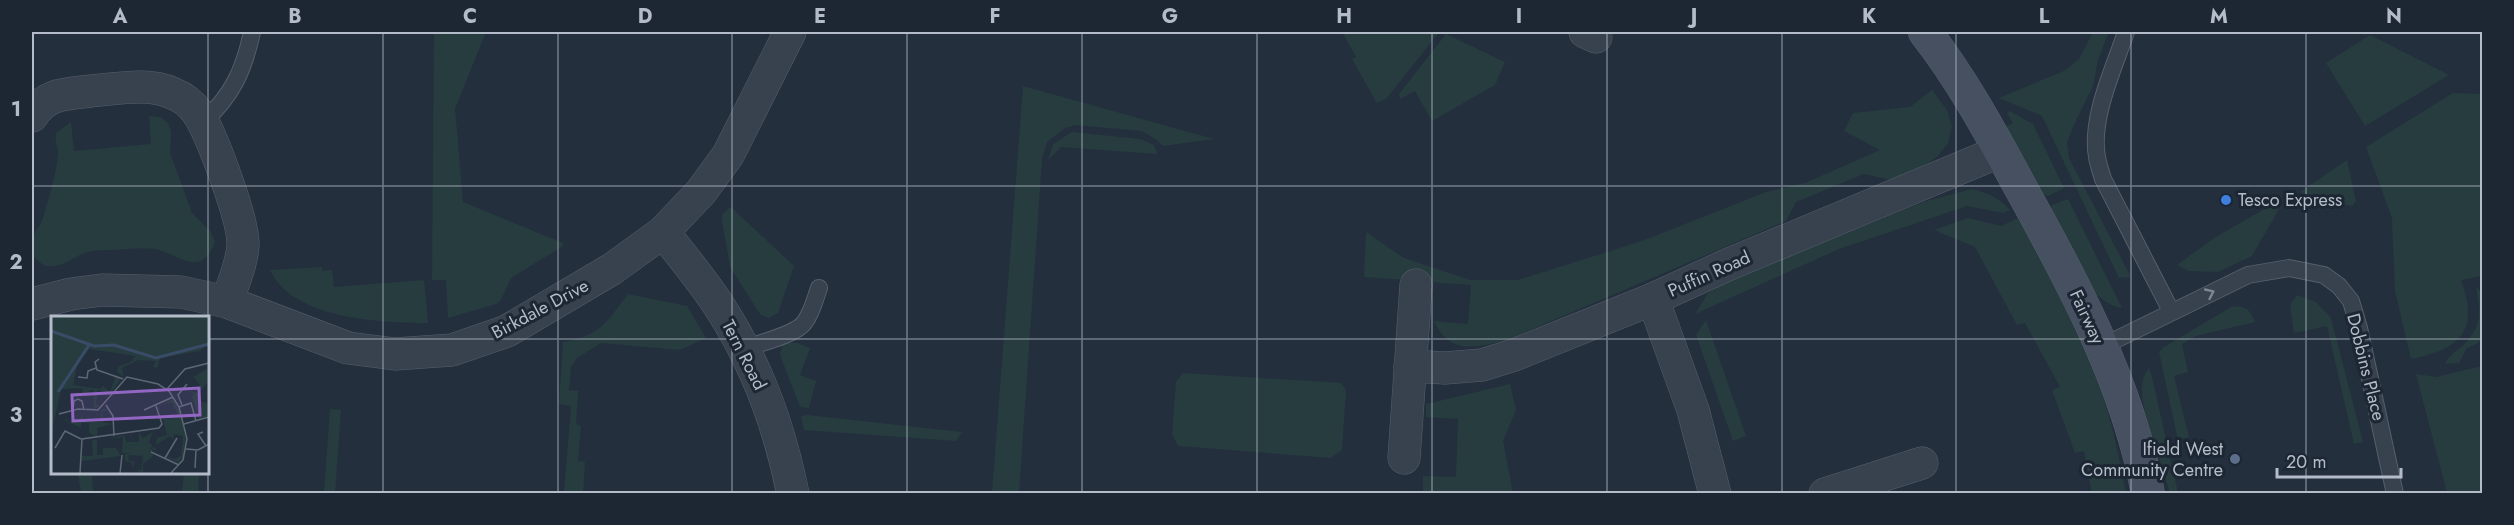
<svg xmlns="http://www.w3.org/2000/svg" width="2514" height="525" font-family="Jost,sans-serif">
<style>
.green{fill:#263c3f}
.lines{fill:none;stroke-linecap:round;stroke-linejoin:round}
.lane-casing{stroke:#565f6c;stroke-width:18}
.street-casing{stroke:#565f6c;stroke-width:33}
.secondary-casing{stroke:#565f6c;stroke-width:34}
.lane{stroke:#38414e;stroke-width:16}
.street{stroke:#38414e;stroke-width:32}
.secondary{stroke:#465061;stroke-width:33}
.oneway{stroke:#7c8592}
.grid{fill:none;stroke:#b4bcc9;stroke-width:1.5;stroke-opacity:0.55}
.shop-dot{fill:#3f7fe0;stroke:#1d2633;stroke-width:2}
.service-dot{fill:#5c6f8a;stroke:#1d2633;stroke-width:2}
.labels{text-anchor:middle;stroke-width:6;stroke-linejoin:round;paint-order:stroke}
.poi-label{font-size:18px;fill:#b4bcc9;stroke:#1d2633;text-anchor:start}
.street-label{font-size:18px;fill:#b4bcc9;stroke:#1d2633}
.inset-river{fill:none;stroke:#394c67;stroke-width:3}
.inset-road{fill:none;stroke:#5e6776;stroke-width:1.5}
.view{fill:#9266c3;fill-opacity:0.15;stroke:#9266c3;stroke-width:3}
.inset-edge{fill:none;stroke:#b4bcc9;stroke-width:3}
.neatline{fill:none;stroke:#b4bcc9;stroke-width:2}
.grid-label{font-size:20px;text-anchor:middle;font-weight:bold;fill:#b4bcc9}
</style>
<rect width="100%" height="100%" fill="#242f3e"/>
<!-- green -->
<g class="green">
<path d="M434,32h52l-31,77 8,93 100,41v3l-52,32 -10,22 -5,4 -48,14 -2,-38h-14z"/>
<path d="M1342,32h97l-52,66 -10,5 -25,-44 4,-2z"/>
<path d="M2093,32h16l-11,28 -5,26 -20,41 -6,16 2,15 62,119 -12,1 -77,-162 -43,-18 67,-28 13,-11z"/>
<path d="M1446,34l59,28 -10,23 -63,36 -17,-30 -15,8 -1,-5z"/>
<path d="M2370,35l79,40 -84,51 -39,-63z"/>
<path d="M1023,86l191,53 -51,7 -6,-6 -15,-9 -66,-6 -11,3 -18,14 -5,17 -23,334h-27z"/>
<path d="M1932,90l15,20 5,16 -4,17 -10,13 -11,8 -36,16 -27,-6 -68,28 -10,19 -279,119c-31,7 -57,16 -73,-19l34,3 3,-39 -107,-8 2,-45 38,26 66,22h48l124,-39 124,-49 39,-9 75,-33 -36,-19 9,-18 57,-6z"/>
<path d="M2453,93l29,1v182l-21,4c19,51 -1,69 -50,79l-16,-68 -3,-73 -26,-71z"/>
<path d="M2010,111l23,13 31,64 -16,8 -8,-4 -36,-65 9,-4 -6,-10z"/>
<path d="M149,116l11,1 8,6 3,9 -1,21 22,60 19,19 4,10c-15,38 -35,12 -60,7 -13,-2 -29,0 -42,1 -11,0 -21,0 -31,4 -15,7 -31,21 -46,5 -15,-16 3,-28 7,-41 6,-20 13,-43 15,-63 1,-7 -4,-13 -2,-22l15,-11 3,29 77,-7z"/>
<path d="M1072,132l68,7 14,6 3,9 -96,-7 -13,13 5,-16z"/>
<path d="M2347,160l9,41 -4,5 -39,-6 -13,-8z"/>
<path d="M1972,189c16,4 26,8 38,21l-7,3 -36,-7 -128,43 -144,65 13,-21 14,-9 201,-82z"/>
<path d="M2068,199l54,109c-14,-2 -24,-11 -33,-23l-39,-74 2,-6z"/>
<path d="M2275,203l4,6 -27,47 -34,16 -30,-1 -11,-6 37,-27z"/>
<path d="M731,207l63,59 -16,47 -9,5 -9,-4 -30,-47 -8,-47v-6z"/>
<path d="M1968,218l33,8 17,-8c33,58 64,118 86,182 10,30 16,62 22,93h-34l-8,-42 -9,2 -23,-63 8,-3 -35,-64 -8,2 -42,-78 -41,-17z"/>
<path d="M322,267v4l10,-1 2,17 90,-7 4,43c-47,0 -136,-4 -158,-53z"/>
<path d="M2476,287l6,6v48l-15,7 -8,15 -14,1c4,-8 9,-11 16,-17 21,-18 20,-35 15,-60z"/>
<path d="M628,294l59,12 19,32 -26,12 -79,-7 -24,15 -6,9 -2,23 9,1 -2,33 5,2 -3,35 7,1 -2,31h-19l7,-87 -12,-2 4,-62c38,-7 43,-19 65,-48z"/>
<path d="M2297,295l19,7 15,16 32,124 -9,2 -27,-118 -33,7 -4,-28z"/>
<path d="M2238,306c11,2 13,7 17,16l-59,14 -14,8 6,28 -14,4 15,61 -8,2 -4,-3 -18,-84 5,-5 67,-40z"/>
<path d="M1706,320l40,116 -13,5 -37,-106z"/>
<path d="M787,343h10l13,5 -10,27 16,6 -7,27 -9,-1 -20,-52 2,-10z"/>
<path d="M2482,366v127h-35l-31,-119 20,3z"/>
<path d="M2149,368l3,9 26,116h-8c-7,-26 -31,-85 -28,-108 1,-7 3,-12 7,-17z"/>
<path d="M1183,373l158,10 5,7 -4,60 -11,8 -153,-12 -6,-12 4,-52z"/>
<path d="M1510,384l6,26 -13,31 10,52h-90v-17l33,1 2,-58 -32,-2v-13z"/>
<path d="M330,409l11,1 -6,83h-11z"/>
<path d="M808,415l154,17 -6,9 -152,-11 -3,-14z"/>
<path d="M78,473h14l1,20h-12z"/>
<path d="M184,473h15l-1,20h-16z"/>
</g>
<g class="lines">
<!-- lane casing -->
<g class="lane-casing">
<g id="lane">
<path d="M2126,32c-12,36 -36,86 -29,125 1,7 4,15 6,22l68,132"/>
<path d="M203,122c29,-26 41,-52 49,-90"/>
<path d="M2101,347l147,-72 41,-7 35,7 15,11 12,15 8,27 36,166"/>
<path d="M743,349c16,-6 52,-14 61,-26 8,-10 11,-24 15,-35"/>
</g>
</g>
<!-- street casing -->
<g class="street-casing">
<g id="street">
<path d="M1585,32l11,5"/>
<path d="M32,116c14,-23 34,-22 59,-25 25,-2 58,-9 81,2 10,4 19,10 25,19 14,20 47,109 46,133 -1,19 -10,38 -16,57"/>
<path d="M663,232c20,25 41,50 58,77 36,56 59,120 72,185"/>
<path d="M1653,299l40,111 22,84"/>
<path d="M32,304l39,-10 31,-4 79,2 46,10 121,46 47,6 57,-4 55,-19 105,-62 51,-37 38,-40 27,-37 62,-123"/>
<path d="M1410,366l35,2 37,-3 32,-10 139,-56 74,-34 274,-114"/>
<path d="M1404,458l12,-173"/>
<path d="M1825,494l97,-31"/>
</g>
</g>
<!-- secondary casing -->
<g class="secondary-casing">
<path id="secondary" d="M1925,32c36,46 65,99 93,151 54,97 110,200 130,311"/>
</g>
<!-- lane -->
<use href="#lane" class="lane"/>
<!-- street -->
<use href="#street" class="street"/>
<!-- secondary -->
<use href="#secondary" class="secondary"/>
</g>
<!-- one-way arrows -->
<defs><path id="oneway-chevron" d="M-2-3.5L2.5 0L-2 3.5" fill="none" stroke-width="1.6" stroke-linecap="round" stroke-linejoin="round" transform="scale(1.5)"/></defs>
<use class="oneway" href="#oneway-chevron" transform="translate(2210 293) rotate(-25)"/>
<!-- grid -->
<path class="grid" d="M208,32v462M383,32v462M558,32v462M732,32v462M907,32v462M1082,32v462M1257,32v462M1432,32v462M1607,32v462M1782,32v462M1956,32v462M2131,32v462M2306,32v462M32,186h2450M32,339h20M207,339h2275"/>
<!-- markers -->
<circle class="shop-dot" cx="2226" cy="200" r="6"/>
<circle class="service-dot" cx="2235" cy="459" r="6"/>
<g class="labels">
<!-- poi labels -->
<g class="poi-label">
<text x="2238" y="206">Tesco Express</text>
<text x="2223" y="455" text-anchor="end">Ifield West<tspan x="2223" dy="21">Community Centre</tspan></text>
</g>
<!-- street labels -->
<g class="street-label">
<text transform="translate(1709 274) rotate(-24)" y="6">Puffin Road</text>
<text transform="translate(540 309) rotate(-28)" y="6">Birkdale Drive</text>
<text transform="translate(2087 317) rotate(65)" y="6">Fairway</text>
<text transform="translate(744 355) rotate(63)" y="6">Tern Road</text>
<text transform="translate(2366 367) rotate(76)" y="6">Dobbins Place</text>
</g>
</g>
<!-- overview -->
<g transform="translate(51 316)">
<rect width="158" height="158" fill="#242f3e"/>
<path d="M0,0h157v28l-8,7 -40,7 -3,10 -4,-1 3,-6 -18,-1 -16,8 2,9 -7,-5 2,-6 12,-4 4,-6 -46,-7 -12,17 -4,19 27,4 3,-3 7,6 6,-17 4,5 -9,13 -13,-3 -2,14 5,2 -7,4 -8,-2h8l-1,-19 -10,6 -1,-7 -21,1 -10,47zM156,53l1,13 -9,11 3,9 6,1v13l-9,3 -7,-23 3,-2 -5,-2 8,1 2,-8 -7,-8zM122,83l6,11 7,29 -3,17 -4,7 -11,-5 -1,-2 3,-4 -2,5 6,2 7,-3 2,-20 -9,-2 -1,6 -3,-4 -14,9 1,-7 10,-3 -4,-16 16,-1 -7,-16 -13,4 2,7 -3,-6 2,-2zM53,92l4,2 -6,2 1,10 9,2 -15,4v9l-8,-4v-10h-8v5l-15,-7v-4l2,5h9l1,-11v10l5,-6v6l6,1 1,-7v7h11v-11zM102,116l-4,10 4,4 -5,4 7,-3 2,4 -5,-2 1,7 -10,8v9l-8,-3h6l2,-14 -14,-1 -1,5 7,2 -3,6v-5l-7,-2v-7l8,-1h-11l1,-16 -14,2 15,-4 3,8 3,-2v-7h1l-1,8h9v-9l4,5zM41,124h5v15h6v-7h13l5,8 -39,5v-5h11z" fill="#263c3f"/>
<path class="inset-river" d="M0,15l43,15 20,-1 42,13 53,-14M7,76l31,-47"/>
<path class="inset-road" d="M48,43l-4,3 2,8 26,9M27,61l9,1 1,-7 8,-3M116,73l18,-20 24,-6M55,89l7,11 1,20M131,89l-4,-10 9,-11M128,91l12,-4 5,18M22,94l1,-9 4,-2 4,2 2,9M93,94l29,-13M8,98l19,-5 20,1 29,-33 31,7 11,7 10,16 8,32 -4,21 -12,13M133,108l25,-7M152,116l-5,2 8,12M4,132l10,-17 16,8M135,133l12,1 11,-6M100,136l28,13M114,142l12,-20M144,152l1,-18M29,157l2,-34 77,-11 3,-4 -6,-18M69,157l2,-18"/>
<path class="view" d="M148,72l1,27 -127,6 -1,-26z"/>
<rect width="158" height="158" class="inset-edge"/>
</g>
<!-- border -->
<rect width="2514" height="525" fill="none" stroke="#1d2633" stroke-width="66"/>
<!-- scale -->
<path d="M2277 468v9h124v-9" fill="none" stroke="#b4bcc9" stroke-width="3"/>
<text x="2286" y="468" font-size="18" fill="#b4bcc9" stroke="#1d2633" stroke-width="4.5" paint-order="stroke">20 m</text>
<rect x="33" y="33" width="2448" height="459" class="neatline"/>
<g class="grid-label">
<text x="120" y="23">A</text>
<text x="295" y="23">B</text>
<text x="470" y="23">C</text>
<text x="645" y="23">D</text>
<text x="820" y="23">E</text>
<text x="995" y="23">F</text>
<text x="1170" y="23">G</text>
<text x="1344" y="23">H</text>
<text x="1519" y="23">I</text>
<text x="1694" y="23">J</text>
<text x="1869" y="23">K</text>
<text x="2044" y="23">L</text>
<text x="2219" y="23">M</text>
<text x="2394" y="23">N</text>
<text x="16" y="116">1</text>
<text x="16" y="269">2</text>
<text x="16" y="422">3</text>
</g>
</svg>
